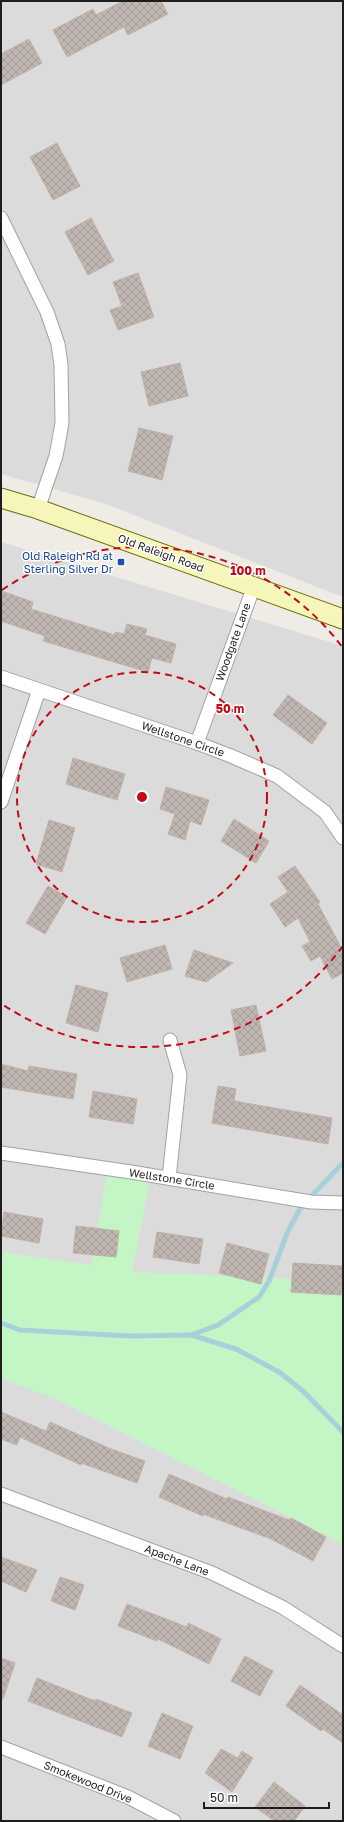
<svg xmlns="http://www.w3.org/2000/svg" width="344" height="1822" font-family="'Golos Text',sans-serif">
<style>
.residential{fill:#dcdbdb}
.park{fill:#c4f6c5}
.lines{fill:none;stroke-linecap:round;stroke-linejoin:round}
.stream{stroke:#a7d1da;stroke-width:5}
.building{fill:url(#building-cross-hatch);stroke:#c0b1a8}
.street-casing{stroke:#a2a2a2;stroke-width:15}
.secondary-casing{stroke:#6a700b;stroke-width:21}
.street{stroke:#fff;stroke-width:13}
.secondary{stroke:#f6f6bb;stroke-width:19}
.ring{fill:none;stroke:#c20b14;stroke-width:2;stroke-dasharray:7 5}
.transit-dot{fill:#1a4fb4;stroke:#fff;stroke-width:1.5}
.labels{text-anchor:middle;stroke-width:3;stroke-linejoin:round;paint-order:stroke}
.street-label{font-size:11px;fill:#1e1e1e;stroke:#fff}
.transit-label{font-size:11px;fill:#164399;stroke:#fff;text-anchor:end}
.centre{fill:#c20b14;stroke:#fff;stroke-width:2}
.ring-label{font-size:12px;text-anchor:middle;font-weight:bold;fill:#c20b14;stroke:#fff;stroke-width:3;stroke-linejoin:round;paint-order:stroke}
</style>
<defs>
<pattern id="building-cross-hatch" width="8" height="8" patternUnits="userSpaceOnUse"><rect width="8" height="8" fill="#bfb6b1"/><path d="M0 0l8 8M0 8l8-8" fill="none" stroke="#a49c98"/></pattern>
</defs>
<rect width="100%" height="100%" fill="#efebe5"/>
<!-- residential -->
<g class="residential">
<path d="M1,1h342v596l-240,-94 -102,-29z"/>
<path d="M1,542l342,104v1175h-342z"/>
</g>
<!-- park -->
<path class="park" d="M108,1168l43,7 -19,97 211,9v263l-291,-147 -51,-18v-127l90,13z"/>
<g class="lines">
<!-- stream -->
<g class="stream">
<path d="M1,1323l19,7 110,6 61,-1 45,14 43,23 24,19 40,41"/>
<path d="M191,1335l27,-10 41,-28 10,-16 19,-50 13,-24 42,-44"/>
</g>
</g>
<!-- building -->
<g class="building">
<path d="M123,1h38l7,13 -40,21 -4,-8 -57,30 -14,-27 40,-21 3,6z"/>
<path d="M29,39l13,24 -41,22v-31z"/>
<path d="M57,143l23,43 -27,14 -23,-43z"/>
<path d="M91,218l23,43 -26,14 -23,-43z"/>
<path d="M138,273l16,44 -36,13 -8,-20 12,-4 -9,-24z"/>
<path d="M180,363l8,33 -39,10 -8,-34z"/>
<path d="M139,428l34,8 -11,44 -34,-9z"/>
<path d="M1,591l32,11 -2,7 84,26v-3l9,2 3,-10 20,5 -2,6 31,9 -5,19 -19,-5 -4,14 -105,-31 2,-5 -44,-15z"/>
<path d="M288,695l39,28 -15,21 -39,-29z"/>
<path d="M73,758l52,16 -8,26 -51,-16z"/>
<path d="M166,787l43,13 -8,25 -11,-4 -5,19 -17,-6 7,-20 -15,-5z"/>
<path d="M234,819l35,22 -13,22 -35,-22z"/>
<path d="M49,820l26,8 -13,44 -26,-8z"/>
<path d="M295,866l25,36 -2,2 25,47v22l-11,6 -12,-23 -9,5 -9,-15 8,-4 -12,-24 -13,9 -15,-23 18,-12 -10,-15z"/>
<path d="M48,886l19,11 -22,37 -19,-11z"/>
<path d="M165,945l7,24 -45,13 -7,-24z"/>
<path d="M194,950l39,13 -27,19 -21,-6z"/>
<path d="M76,985l32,8 -10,39 -32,-9z"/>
<path d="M256,1005l10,46 -26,5 -9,-46z"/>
<path d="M1,1064l27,7 1,-5 48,8 -4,25 -72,-12z"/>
<path d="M218,1086l18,3 -2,12 98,17 -4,26 -116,-21z"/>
<path d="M93,1091l44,8 -4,25 -44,-7z"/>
<path d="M4,1212l39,7 -4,24 -38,-7z"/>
<path d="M76,1226l43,5 -3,26 -43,-4z"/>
<path d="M157,1232l46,7 -4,25 -46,-7z"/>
<path d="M227,1243l42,11 -8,30 -42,-11z"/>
<path d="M293,1263l50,3 -2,29 -50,-3z"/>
<path d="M1,1412l45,19 4,-9 61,27 34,12 -8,22 -56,-20v2l-61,-28 -3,8 -16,-6z"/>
<path d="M169,1474l58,25 1,-2 61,23 2,-2 35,19 -13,24 -42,-22 -68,-25v2l-44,-19z"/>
<path d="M1,1557l36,13 -11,22 -25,-11z"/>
<path d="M60,1577l24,8 -9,25 -24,-9z"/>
<path d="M127,1604l60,23 1,-4 33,16 -12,25 -51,-25 -1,2 -39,-15z"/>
<path d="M245,1656l28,15 -13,25 -29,-15z"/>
<path d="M1,1658l14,5 -12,36 -2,-1z"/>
<path d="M37,1678l58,23 1,-2 36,14 -10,24 -94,-36z"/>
<path d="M300,1685l43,30v28l-20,-14 -2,2 -35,-25z"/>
<path d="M162,1713l31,13 -13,33 -32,-13z"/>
<path d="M221,1749l17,9 4,-7 11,7 -21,34 -27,-19z"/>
<path d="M274,1782l31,24 -11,15h-20l-19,-14z"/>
</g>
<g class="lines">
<!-- street casing -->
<g class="street-casing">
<g id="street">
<path d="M1,218l46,94 11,32 3,21 1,58 -6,33 -18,53"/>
<path d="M1,677l196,66 34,13 46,20 48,36 18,26"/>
<path d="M197,743l57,-157"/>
<path d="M1,802l38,-112"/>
<path d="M1,1153l130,19 180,30 32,1"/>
<path d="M169,1178l11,-103 -10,-35"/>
<path d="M1,1494l211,79 70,34 61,39"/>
<path d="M1,1747l127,50 46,24"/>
</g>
</g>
<!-- secondary casing -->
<g class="secondary-casing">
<path id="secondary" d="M1,498l37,11 305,110"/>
</g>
<!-- street -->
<use href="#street" class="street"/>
<!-- secondary -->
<use href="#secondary" class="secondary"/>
</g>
<!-- distance rings -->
<g class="ring">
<circle cx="142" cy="797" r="125"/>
<path d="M343 946A250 250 0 0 1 2 1004M2 590A250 250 0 0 1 343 648"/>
</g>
<!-- markers -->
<rect class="transit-dot" x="117" y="558" width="8" height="8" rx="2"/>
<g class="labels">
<!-- street labels -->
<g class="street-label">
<text transform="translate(161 553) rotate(20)" y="4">Old Raleigh Road</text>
<text transform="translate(233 642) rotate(-70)" y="4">Woodgate Lane</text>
<text transform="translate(183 739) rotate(19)" y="4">Wellstone Circle</text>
<text transform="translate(172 1179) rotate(9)" y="4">Wellstone Circle</text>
<text transform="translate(177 1560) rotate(21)" y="4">Apache Lane</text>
<text transform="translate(88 1782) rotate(22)" y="4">Smokewood Drive</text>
</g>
<!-- transit labels -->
<g class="transit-label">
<text x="113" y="560">Old Raleigh Rd at<tspan x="113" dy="13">Sterling Silver Dr</tspan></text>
</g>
</g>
<circle cx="142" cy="797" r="6" class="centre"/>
<g class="ring-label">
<text x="248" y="575">100 m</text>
<text x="230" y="713">50 m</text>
</g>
<!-- border -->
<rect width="344" height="1822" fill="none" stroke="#1e1e1e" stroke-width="4"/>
<!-- scale -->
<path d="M204 1802v6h125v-6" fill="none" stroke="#1e1e1e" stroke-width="2"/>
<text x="210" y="1802" font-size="12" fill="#1e1e1e" stroke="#ffffff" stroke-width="3" paint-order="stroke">50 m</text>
</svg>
